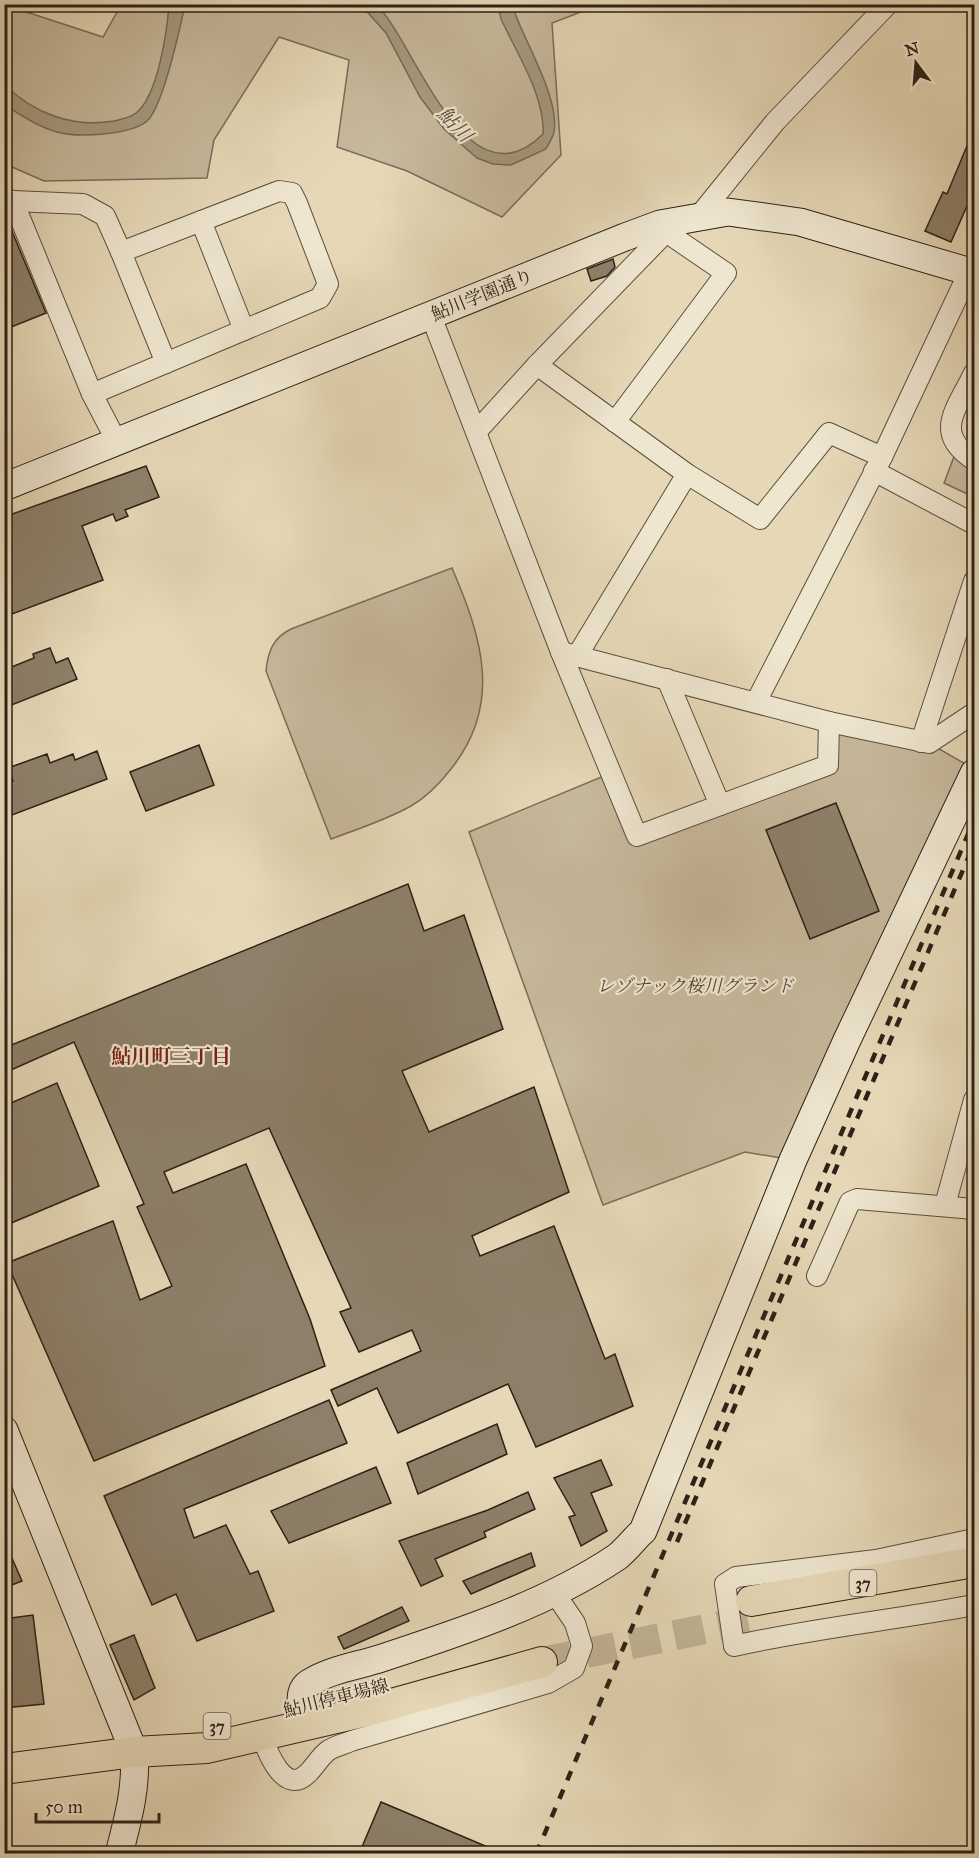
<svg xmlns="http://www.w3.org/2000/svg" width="979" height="1858" font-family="'IM FELL Great Primer','Noto Serif JP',serif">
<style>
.green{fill:#c7b99c;stroke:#7a6d5a;stroke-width:1.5}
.water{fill:#a79a81;stroke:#766a57;stroke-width:1.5}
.building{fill:#8d806a;stroke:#2d2117;stroke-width:1.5}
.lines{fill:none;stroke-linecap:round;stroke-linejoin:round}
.primary-tunnel{stroke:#c1b397;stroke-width:30;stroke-dasharray:30 15;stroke-linecap:butt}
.street-casing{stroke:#5b4f3f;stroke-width:22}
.secondary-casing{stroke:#2d2117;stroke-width:29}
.primary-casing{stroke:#2d2117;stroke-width:32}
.street{stroke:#efe6d0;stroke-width:20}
.secondary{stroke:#efe6d0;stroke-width:27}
.primary{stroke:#e6d8b7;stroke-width:30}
.rail{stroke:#2d2117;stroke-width:4.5;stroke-dasharray:10 10;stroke-linecap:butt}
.labels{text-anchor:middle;stroke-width:4.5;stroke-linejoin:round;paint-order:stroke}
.shield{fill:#efe6d0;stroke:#675c4e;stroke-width:1.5}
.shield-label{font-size:16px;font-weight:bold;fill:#2d2117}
.street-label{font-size:18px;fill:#2d2117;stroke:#efe6d0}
.park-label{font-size:18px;font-style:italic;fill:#544738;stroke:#efe6d0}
.water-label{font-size:20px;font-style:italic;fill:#584b3c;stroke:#efe6d0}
.neighbourhood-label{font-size:20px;font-weight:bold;fill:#7a1f14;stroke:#efe6d0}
</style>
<rect width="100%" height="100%" fill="#e6d8b7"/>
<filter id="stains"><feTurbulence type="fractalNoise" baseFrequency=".00333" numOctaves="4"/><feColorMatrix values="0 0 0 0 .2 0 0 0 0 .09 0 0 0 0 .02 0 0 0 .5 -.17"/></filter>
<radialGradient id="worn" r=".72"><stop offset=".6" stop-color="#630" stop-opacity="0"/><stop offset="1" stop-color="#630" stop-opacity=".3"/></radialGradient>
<!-- green -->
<g class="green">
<path d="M5,5l98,32 18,-32h478l-47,18 9,132 -59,62 -95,-46 -70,-24 12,-87 -70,-23 -65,103 -7,38 -163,3 -39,-17z"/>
<path d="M955,454l19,14v29l-30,-14z"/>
<path d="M452,568c30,70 51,136 -1,201 -11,14 -24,28 -40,37 -25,14 -53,23 -80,33l-65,-168c2,-20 7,-33 25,-42z"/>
<path d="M829,722l100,21 45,26 -181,391 -48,-8 -142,53 -134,-373 142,-59 26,63 191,-71z"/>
</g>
<!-- water -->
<g class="water">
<path d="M169,5h16c-5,23 -22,102 -38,116 -16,14 -70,17 -90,11 -19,-5 -36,-17 -52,-27v-20c29,29 69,43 109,36 7,-2 16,-3 22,-8 22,-17 31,-82 33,-108z"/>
<path d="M361,5h16c39,40 90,205 166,129 2,-38 -26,-80 -42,-115l-3,-14h14c11,35 48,92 42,127 -1,5 -5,11 -8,17l-35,16 -18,-1 -16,-6 -33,-29 -24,-32 -34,-64z"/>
</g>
<!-- building -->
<g class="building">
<path d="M974,129l1,59 -24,54 -26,-11 18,-39 4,2z"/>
<path d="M4,212l42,101 -42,17z"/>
<path d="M613,259l2,8 -8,9 -16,5 -4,-12z"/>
<path d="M146,466l13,31 -34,13 3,6 -12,5 -3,-7 -31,12 21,54 -99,37v-100z"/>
<path d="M50,648l6,15 12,-5 9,21 -73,29v-38l30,-12 -1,-4z"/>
<path d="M199,745l15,40 -68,26 -16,-39z"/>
<path d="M97,751l10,28 -103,39v-34l9,-3 -5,-13 39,-14 3,9 23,-9 2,6z"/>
<path d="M836,803l43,108 -69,28 -44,-109z"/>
<path d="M408,884l16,47 40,-16 39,114 -101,42 27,61 105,-45 35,105 -97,44 8,20 74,-30 51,133 10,-5 18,52 -97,41 -28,-63 -110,49 -21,-45 -39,18 -7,-16 90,-39 -9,-21 -53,22 -19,-40 11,-4 -82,-180 -105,44 9,21 73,-29 64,155 15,47 -231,95 -87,-198 106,-42 27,79 32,-14 -35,-79 7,-3 -70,-162 -70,31v-25z"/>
<path d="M57,1083l42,103 -95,40v-120z"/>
<path d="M329,1400l18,43 -163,66 10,29 32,-13 24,49 8,-3 16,40 -77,30 -21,-47 -24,11 -48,-109z"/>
<path d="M497,1424l10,30 -89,40 -11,-31z"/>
<path d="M601,1460l11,25 -21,8 16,38 -26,15 -12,-29 6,-2 -21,-37z"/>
<path d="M376,1467l15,36 -102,40 -18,-32z"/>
<path d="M528,1492l7,17 -51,23 2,5 -51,22 8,17 -22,10 -22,-45 89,-31z"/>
<path d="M4,1540l18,41 -18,7z"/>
<path d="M531,1553l4,13 -64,28 -8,-13z"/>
<path d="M402,1607l7,14 -65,28 -6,-12z"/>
<path d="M33,1615l11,89 -40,4v-89z"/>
<path d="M134,1635l21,53 -21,12 -24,-55z"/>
<path d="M381,1802l121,51v1h-143z"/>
</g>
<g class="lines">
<!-- primary-tunnel -->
<path class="primary-tunnel" d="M542,1662l213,-43"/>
<!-- street casing -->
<g class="street-casing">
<g id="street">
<path d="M4,198l9,3 79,193 25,48"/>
<path d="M13,201l70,3 22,12 16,36 158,-61 13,2 5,10 31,81 -8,14 -228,96"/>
<path d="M201,221l43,109"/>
<path d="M121,252l45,111"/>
<path d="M431,316l130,336 76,184 191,-71 1,-43"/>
<path d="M537,365l150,109 -110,182"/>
<path d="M974,373c-17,36 -42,60 0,87"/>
<path d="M615,422l111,-149 -60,-41"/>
<path d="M477,431l60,-66 129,-133 33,-16 76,-94 113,-118"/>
<path d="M874,471l100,53"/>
<path d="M687,474l73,45 69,-86 53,24"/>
<path d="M561,652l268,70 100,21 45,-30"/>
<path d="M667,679l53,126"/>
<path d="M756,702l126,-245 87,-185"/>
<path d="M921,742l53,-161"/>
<path d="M945,1205l29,-105"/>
<path d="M817,1276l33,-74 7,-3 117,10"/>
<path d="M974,1539l-98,21 -140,17 -11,7 9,62c79,-18 161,-26 240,-41"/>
<path d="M262,1736c5,15 22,60 45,38 8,-7 13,-18 22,-24 7,-4 15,-6 22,-9l197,-58 26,-15 8,-22 -7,-23 -21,-31"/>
</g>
</g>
<!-- secondary casing -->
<g class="secondary-casing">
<g id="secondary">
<path d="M4,487l621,-250 35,-13 68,-12 72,10 174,51"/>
<path d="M4,1430l130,322c3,35 -6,67 -15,102"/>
<path d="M301,1708c0,-10 -1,-19 8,-25 22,-14 49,-17 73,-25 79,-26 165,-54 235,-101 9,-7 17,-18 26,-26l150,-371 54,-120 127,-267"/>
</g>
</g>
<!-- primary casing -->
<g class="primary-casing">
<g id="primary">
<path d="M751,1601l223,-39"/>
<path d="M4,1769l130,-17 73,-4 160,-37 175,-49"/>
</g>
</g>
<!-- street -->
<use href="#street" class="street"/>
<!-- secondary -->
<use href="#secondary" class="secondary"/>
<!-- primary -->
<use href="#primary" class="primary"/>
<!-- rail -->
<g class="rail">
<path d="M677,1542l297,-698"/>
<path d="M536,1854l438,-1034"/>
</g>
</g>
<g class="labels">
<!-- shield labels -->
<g class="shield">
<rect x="849.5" y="1570" width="27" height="26" rx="4.5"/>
<rect x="203.5" y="1713" width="27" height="26" rx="4.5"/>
</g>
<g class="shield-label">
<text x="863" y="1589">37</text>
<text x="217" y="1732">37</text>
</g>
<!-- street labels -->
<g class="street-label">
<text transform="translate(482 295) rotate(-22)" y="6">鮎川学園通り</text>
<text transform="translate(336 1698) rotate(-14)" y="6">鮎川停車場線</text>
</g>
<!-- park labels -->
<g class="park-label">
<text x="695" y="992">レゾナック桜川グランド</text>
</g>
<!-- water labels -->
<g class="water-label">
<text transform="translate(455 124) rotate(47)" y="7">鮎川</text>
</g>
<!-- neighbourhood labels -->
<g class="neighbourhood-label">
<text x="171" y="1063">鮎川町三丁目</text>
</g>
</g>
<!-- margin -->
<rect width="979" height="1858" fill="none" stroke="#e6d8b7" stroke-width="24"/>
<rect x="6" y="6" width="967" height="1846" fill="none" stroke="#2d2117" stroke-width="3"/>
<rect x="12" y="12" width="955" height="1834" fill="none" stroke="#2d2117" stroke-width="1.5"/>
<!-- north arrow -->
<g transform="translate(916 63) rotate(344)" stroke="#efe6d0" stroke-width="4.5" paint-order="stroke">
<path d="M0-4.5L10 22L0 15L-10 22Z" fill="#2d2117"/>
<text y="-9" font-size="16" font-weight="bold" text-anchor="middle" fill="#2d2117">N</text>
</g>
<!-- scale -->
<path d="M36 1813v9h123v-9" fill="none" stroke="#2d2117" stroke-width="3"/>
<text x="45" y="1813" font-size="18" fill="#2d2117" stroke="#efe6d0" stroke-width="4.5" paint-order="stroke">50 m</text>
<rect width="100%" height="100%" filter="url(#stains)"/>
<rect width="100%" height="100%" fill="url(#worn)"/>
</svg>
